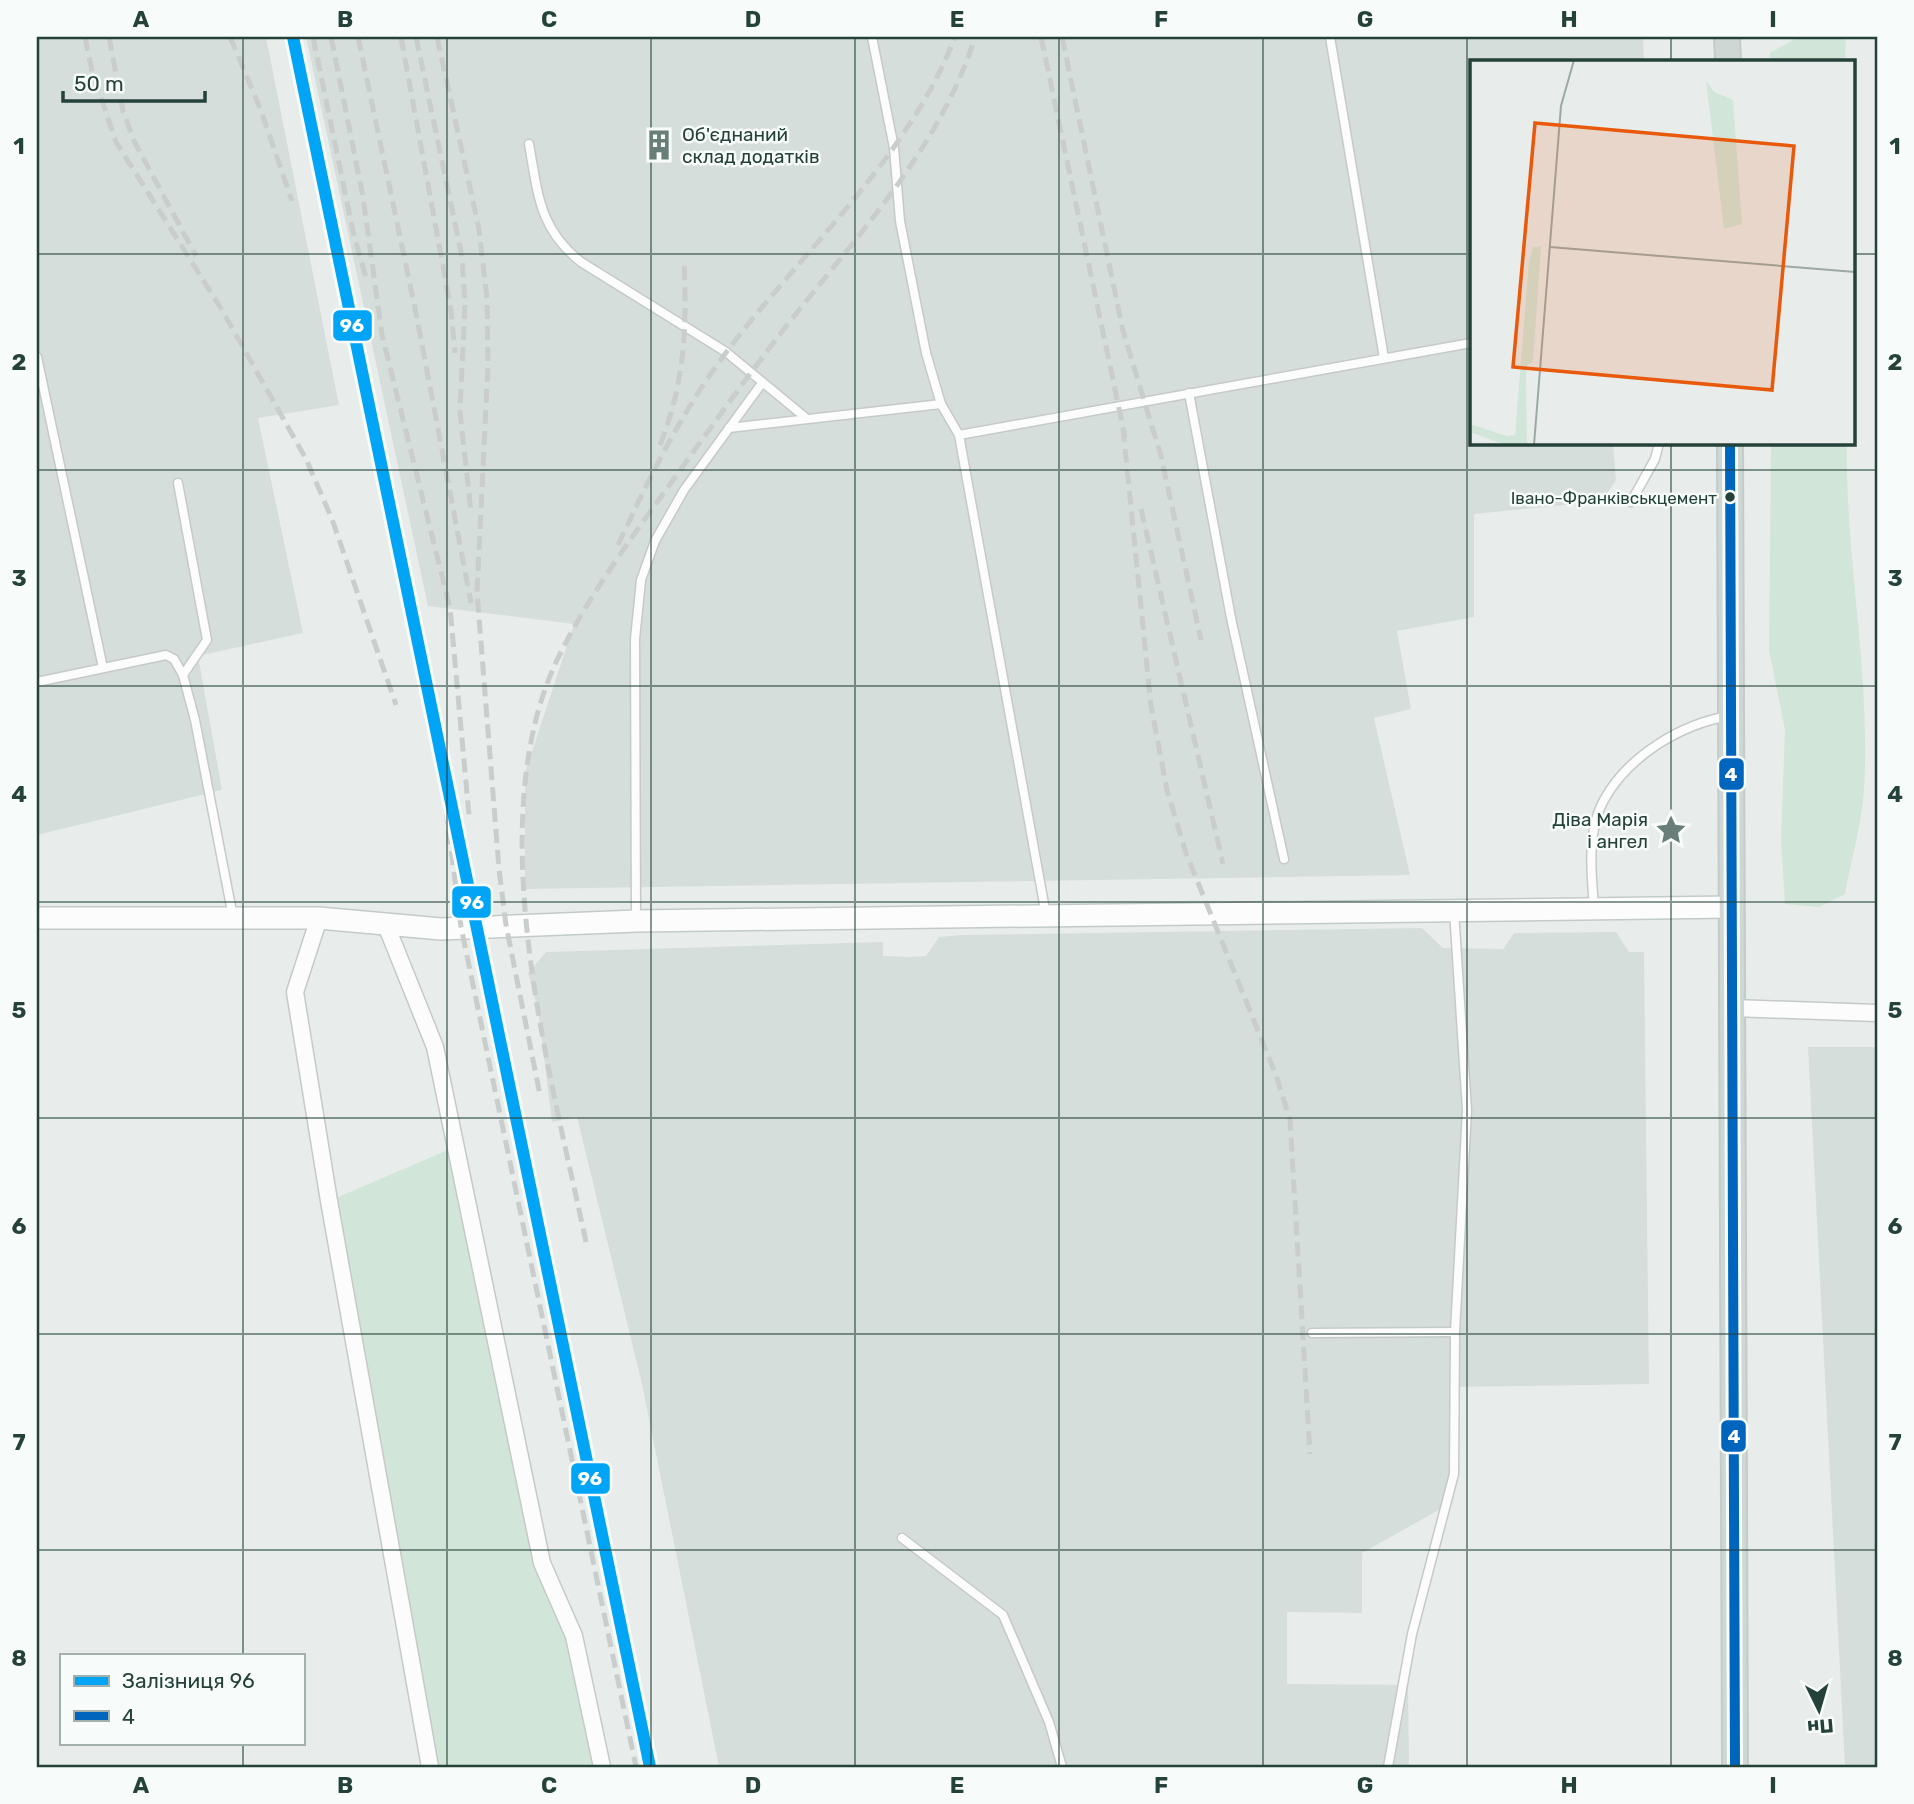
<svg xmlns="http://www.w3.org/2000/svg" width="1914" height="1804" font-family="Rubik,sans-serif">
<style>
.built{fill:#d6dedb}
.green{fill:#d1e6d8}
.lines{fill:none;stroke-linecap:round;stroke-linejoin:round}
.lane-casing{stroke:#c5cac8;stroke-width:11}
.street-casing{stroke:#c5cac8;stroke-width:19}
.secondary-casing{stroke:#c3cbc8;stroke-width:24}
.primary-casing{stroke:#c3ccc9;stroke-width:28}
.lane{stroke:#fcfcfc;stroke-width:8}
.street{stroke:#fcfcfc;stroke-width:16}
.secondary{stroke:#fcfcfc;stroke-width:21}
.primary{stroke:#cfd7d5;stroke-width:24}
.rail{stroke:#c9cdcc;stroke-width:5;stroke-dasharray:14 7;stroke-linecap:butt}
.bus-1-casing{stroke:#f7fbf9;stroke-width:16}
.bus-1{stroke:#0065bd;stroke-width:10}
.rail-1-casing{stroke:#f7fbf9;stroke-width:18}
.rail-1{stroke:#02a5f5;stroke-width:12}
.grid{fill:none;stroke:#24423a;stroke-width:2;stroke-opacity:0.55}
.bus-dot{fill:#24423a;stroke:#f7fbf9;stroke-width:2.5}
.labels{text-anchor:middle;stroke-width:5;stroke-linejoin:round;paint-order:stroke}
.bus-label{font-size:17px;fill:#24423a;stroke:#f7fbf9;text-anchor:end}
.poi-label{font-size:19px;fill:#24423a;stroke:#f7fbf9;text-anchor:start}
.inset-road{fill:none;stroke:#9aa9a4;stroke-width:2}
.view{fill:#e8590c;fill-opacity:0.15;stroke:#e8590c;stroke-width:3.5}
.inset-edge{fill:none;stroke:#24423a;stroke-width:3.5}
.line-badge{stroke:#f7fbf9;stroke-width:2.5}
.badge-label{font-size:19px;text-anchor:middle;font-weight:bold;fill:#fff}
.neatline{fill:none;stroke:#24423a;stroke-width:2.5}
.grid-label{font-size:23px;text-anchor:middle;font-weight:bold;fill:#24423a}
</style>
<rect width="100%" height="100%" fill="#e8edeb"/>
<!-- built -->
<g class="built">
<path d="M37,37h229l73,368 -81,13 45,215 -105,23 24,134 -185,45z"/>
<path d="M306,37h1337l1,24h-173v382h142l3,37 -14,21 -128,13v103l-77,14 14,78 -37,9 36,157 -885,14v-116l49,-149 -146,-18z"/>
<path d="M1422,928l21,20 60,1 11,-16 102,-1 13,20h15l5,432 -192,3 -4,115 -91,51v60l-75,-1v72l121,1 1,82h-690l-77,-383 -65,-267 -25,5 -14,-113 -10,-36 18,-21 337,-10v14l27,1 16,-1 13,-19 22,-2z"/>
<path d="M1808,1047h69v720h-32z"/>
</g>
<!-- green -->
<g class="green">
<path d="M1798,37h48l-1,24h-75v-8z"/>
<path d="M1771,443h76c-2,115 24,230 17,346 -2,35 -13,71 -19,105l-26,13 -34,-3 -4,-63 4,-111 -16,-80z"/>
<path d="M457,1146l85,417 32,73 23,131h-167l-101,-566z"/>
</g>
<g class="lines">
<!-- lane casing -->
<g class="lane-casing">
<g id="lane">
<path d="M872,37l22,111 6,73 26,132 15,51 18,31 512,-92"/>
<path d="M1330,37l54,321"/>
<path d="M529,144c9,50 10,85 52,118l145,90 80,66"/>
<path d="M37,357l66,311"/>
<path d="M1189,393l42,225 53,241"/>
<path d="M729,428l212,-24"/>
<path d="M959,435l87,480"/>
<path d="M178,483l29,157 -24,35"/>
<path d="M1631,502l24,-43 4,-16"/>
<path d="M37,682l129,-27 8,4 9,16 12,45 38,197"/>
<path d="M1594,906c-3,-33 -7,-76 10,-106 24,-44 77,-76 125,-84"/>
<path d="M636,921l-1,-282 6,-59 14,-39 29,-51 78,-107"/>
<path d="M1312,1333l143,-1"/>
<path d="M902,1538l101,77 46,107 13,45"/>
<path d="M1388,1767l24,-133 42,-160 1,-142 12,-222 -13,-199"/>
</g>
</g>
<!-- street casing -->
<g class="street-casing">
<g id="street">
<path d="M319,918l-24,74 34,209 101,566"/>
<path d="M386,925l49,122 107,516 32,73 28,131"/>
<path d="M1733,1008l144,5"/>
</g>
</g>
<!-- secondary casing -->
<g class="secondary-casing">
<path id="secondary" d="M37,918h282l122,11 195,-8 1096,-14"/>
</g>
<!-- primary casing -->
<g class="primary-casing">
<g id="primary">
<path d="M1727,37l1,24"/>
<path d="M1730,443l5,1324"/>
</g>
</g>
<!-- lane -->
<use href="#lane" class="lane"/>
<!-- street -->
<use href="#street" class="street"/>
<!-- secondary -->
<use href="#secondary" class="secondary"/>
<!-- primary -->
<use href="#primary" class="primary"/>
<!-- rail -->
<g class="rail">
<path d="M85,37l7,34 24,71 106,168 84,149 26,60 64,186"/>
<path d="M109,37l14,74 11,30 62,115"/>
<path d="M230,37l30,71 32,93"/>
<path d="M313,37l41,199 13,45"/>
<path d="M331,37l32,160 19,138 68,273 19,207"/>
<path d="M358,37l58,276 55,290"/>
<path d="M401,37l50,273 4,43"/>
<path d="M416,37l46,220 3,48 -5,107 11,100"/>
<path d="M437,37l42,192 8,70 1,64 -11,229 22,277 7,56 34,170"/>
<path d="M1041,37l84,400"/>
<path d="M1062,37l61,294 38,125 40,184"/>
<path d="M1123,428l28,278 16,84 19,63 90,222 14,45 20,334"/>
<path d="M660,445c25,-63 27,-118 24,-185"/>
<path d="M1141,509l82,355"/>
<path d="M618,545c31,-67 65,-136 110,-195 77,-102 180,-192 227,-313"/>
<path d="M438,747l23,180 175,840"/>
<path d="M586,1242c-36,-171 -107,-420 -28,-584 30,-61 71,-117 110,-171 38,-53 76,-106 116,-158 71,-91 156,-180 191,-292"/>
</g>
<!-- bus-1 casing -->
<g class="bus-1-casing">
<path id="bus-1" d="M1730,443l5,1324"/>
</g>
<!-- bus-1 -->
<use href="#bus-1" class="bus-1"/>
<!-- rail-1 casing -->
<g class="rail-1-casing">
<path id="rail-1" d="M293,37l357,1730"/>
</g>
<!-- rail-1 -->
<use href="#rail-1" class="rail-1"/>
</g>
<!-- grid -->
<path class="grid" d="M243,37v1618M447,37v1730M651,37v1730M855,37v1730M1059,37v1730M1263,37v1730M1467,37v1730M1671,37v24M37,254h1434M1853,254h24M1671,443v1324M37,470h1840M37,686h1840M37,902h1840M37,1118h1840M37,1334h1840M37,1550h1840M243,1743v24"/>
<!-- icons -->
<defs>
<g id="building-bare" transform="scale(2.415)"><path d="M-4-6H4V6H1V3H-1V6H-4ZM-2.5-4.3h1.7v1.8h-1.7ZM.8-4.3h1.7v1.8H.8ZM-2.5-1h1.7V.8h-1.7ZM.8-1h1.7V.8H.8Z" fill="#697e78" stroke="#f7fbf9" stroke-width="2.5" paint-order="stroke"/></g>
<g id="sight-bare" transform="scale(2.415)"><path d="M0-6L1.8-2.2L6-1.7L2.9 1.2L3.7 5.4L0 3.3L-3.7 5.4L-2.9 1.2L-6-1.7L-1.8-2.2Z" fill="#697e78" stroke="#f7fbf9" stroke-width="2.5" paint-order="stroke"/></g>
</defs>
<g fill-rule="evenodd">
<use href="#building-bare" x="659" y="145"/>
<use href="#sight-bare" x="1671" y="830"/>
</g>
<!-- markers -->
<circle class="bus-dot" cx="1730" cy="497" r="6"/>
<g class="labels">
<!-- bus labels -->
<g class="bus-label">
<text x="1717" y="504">Івано-Франківськцемент</text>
</g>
<!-- poi labels -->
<g class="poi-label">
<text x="682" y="141">Об'єднаний<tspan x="682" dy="22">склад додатків</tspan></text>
<text x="1648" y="826" text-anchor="end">Діва Марія<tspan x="1648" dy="22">і ангел</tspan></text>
</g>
</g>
<!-- overview -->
<g transform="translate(1470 60)">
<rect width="385" height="385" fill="#e8edeb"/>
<path d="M236,20l8,12 19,8 9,124 -18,5zM71,186l-8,116 -6,3 -1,14 1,66h-22l-35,-13v-8l37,12 8,-1 14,-174 4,-14z" fill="#d1e6d8"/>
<path class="inset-road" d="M80,187l305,25M64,385l27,-339 13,-46"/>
<path class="view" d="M65,63l259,23 -22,244 -259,-23z"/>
<rect width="385" height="385" class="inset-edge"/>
</g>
<g class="line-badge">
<rect x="332" y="309" width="41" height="33" rx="7" fill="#02a5f5"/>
<rect x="1718" y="757" width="27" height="34" rx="7" fill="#0065bd"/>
<rect x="451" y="885" width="41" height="34" rx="7" fill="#02a5f5"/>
<rect x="1720" y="1419" width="27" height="34" rx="7" fill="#0065bd"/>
<rect x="570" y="1462" width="41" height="33" rx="7" fill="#02a5f5"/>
</g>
<g class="badge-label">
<text x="352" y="332">96</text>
<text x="1731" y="781">4</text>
<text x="472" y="909">96</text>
<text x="1734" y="1443">4</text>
<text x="590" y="1485">96</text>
</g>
<!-- border -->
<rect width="1914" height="1804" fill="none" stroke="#f7fbf9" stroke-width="77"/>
<!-- legend -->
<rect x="60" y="1654" width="245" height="91" fill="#f7fbf9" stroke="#a3b1ad" stroke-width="2"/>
<rect x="74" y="1676" width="35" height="10" fill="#02a5f5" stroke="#a3b1ad" stroke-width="2"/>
<text x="122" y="1688" font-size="21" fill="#24423a">Залізниця 96</text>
<rect x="74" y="1711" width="35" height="10" fill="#0065bd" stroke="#a3b1ad" stroke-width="2"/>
<text x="122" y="1724" font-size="21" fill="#24423a">4</text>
<!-- north arrow -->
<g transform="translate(1819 1710) rotate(175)" stroke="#f7fbf9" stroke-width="5" paint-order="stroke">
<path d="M0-5L12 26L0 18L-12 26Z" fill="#24423a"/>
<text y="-10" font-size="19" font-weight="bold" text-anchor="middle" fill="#24423a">Пн</text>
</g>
<!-- scale -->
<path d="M63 91v10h142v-10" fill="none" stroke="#24423a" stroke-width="3.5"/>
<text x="74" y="91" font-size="21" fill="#24423a" stroke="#f7fbf9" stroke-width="5" paint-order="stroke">50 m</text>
<rect x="38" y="38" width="1838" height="1728" class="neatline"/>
<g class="grid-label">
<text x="141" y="27">A</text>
<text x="345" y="27">B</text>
<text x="549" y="27">C</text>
<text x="753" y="27">D</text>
<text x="957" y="27">E</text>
<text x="1161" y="27">F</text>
<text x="1365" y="27">G</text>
<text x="1569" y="27">H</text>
<text x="1773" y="27">I</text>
<text x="19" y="154">1</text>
<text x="1895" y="154">1</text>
<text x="19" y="370">2</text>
<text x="1895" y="370">2</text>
<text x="19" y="586">3</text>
<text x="1895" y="586">3</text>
<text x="19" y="802">4</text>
<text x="1895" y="802">4</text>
<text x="19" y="1018">5</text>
<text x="1895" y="1018">5</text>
<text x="19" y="1234">6</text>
<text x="1895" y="1234">6</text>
<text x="19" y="1450">7</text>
<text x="1895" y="1450">7</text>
<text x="19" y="1666">8</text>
<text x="1895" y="1666">8</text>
<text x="141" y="1793">A</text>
<text x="345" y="1793">B</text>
<text x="549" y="1793">C</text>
<text x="753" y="1793">D</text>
<text x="957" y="1793">E</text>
<text x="1161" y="1793">F</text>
<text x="1365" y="1793">G</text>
<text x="1569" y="1793">H</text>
<text x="1773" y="1793">I</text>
</g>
</svg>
